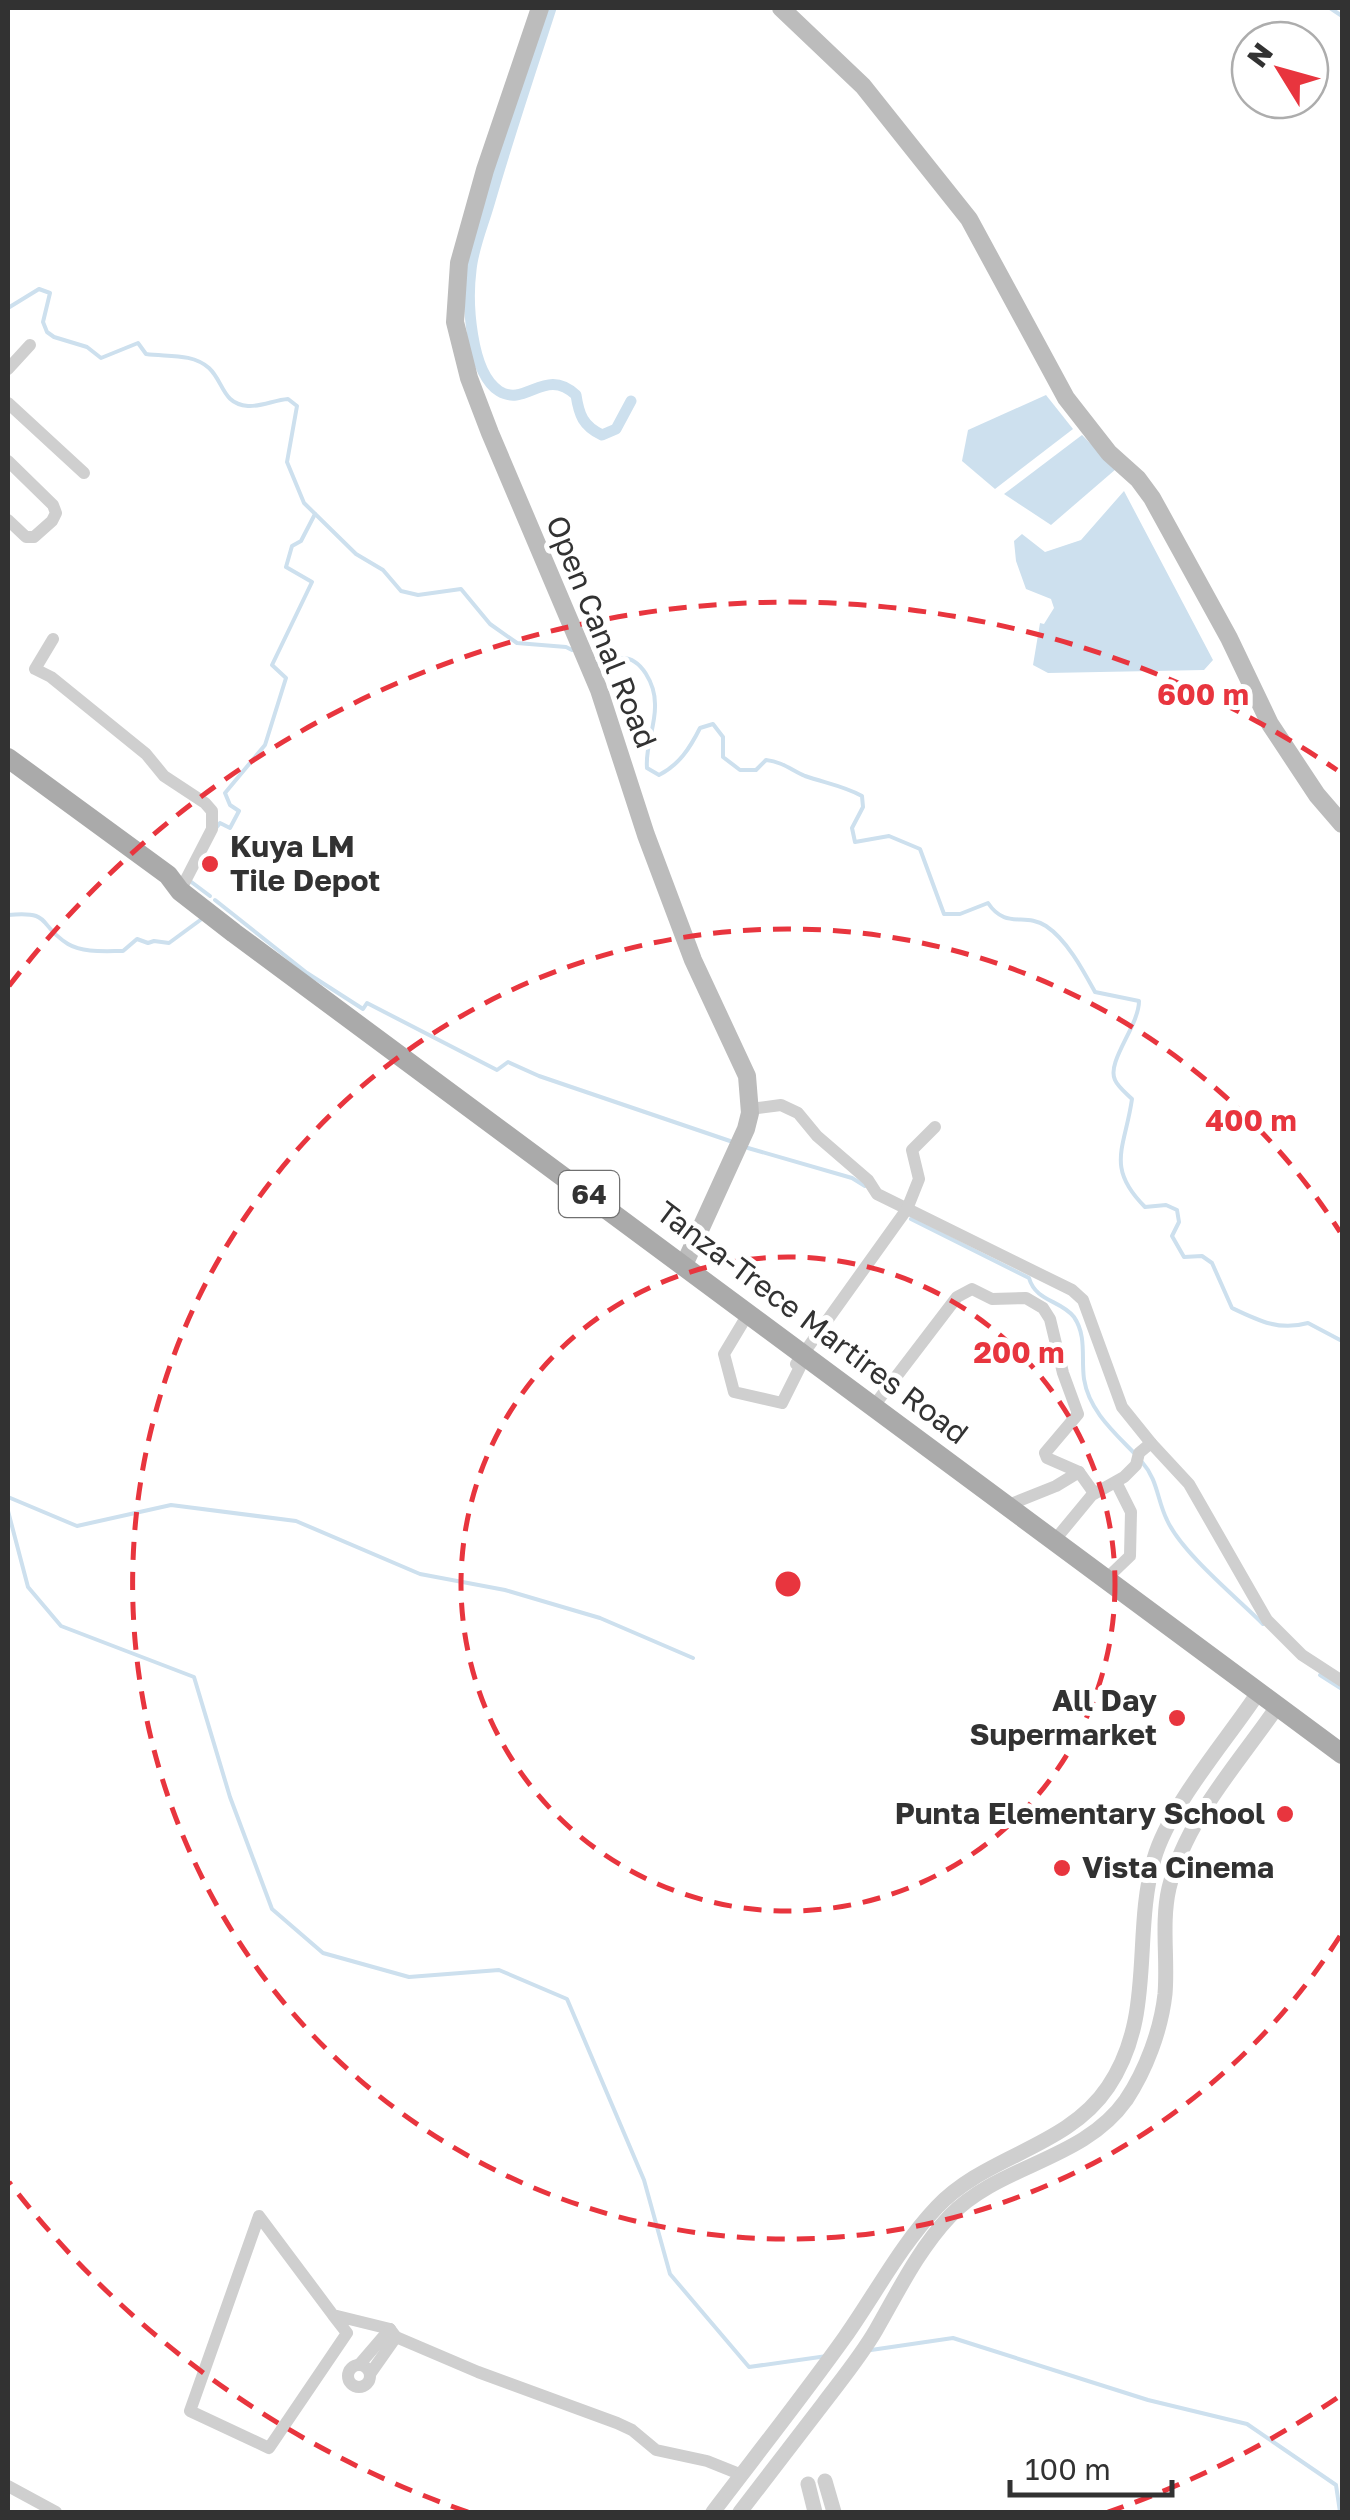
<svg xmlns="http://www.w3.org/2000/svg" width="1350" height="2520" font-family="'Golos Text',sans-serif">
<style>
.water{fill:#cde0ee}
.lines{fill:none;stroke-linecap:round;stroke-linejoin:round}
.stream{stroke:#cde0ee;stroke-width:4}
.canal{stroke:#cde0ee;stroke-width:11}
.minor{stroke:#cfcfcf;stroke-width:12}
.tertiary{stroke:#cfcfcf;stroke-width:15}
.secondary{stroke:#bcbcbc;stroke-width:18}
.primary{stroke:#aaa;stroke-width:20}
.ring{fill:none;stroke:#e8353e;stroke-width:5;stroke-dasharray:18 12}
.poi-dot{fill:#e8353e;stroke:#fff;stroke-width:4}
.labels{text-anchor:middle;stroke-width:10;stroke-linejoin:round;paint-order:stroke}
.shield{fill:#fff;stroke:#707070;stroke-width:2.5}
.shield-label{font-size:28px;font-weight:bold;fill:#323232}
.street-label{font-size:30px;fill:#323232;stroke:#fff}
.poi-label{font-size:30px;font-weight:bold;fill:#323232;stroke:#fff;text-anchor:start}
.centre{fill:#e8353e;stroke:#fff;stroke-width:5}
.ring-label{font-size:30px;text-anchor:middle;font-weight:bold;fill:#e8353e;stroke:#fff;stroke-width:10;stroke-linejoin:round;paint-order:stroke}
</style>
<rect width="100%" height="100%" fill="#fff"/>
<!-- water -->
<g class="water">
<path d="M1046,395l27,34 -78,60 -33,-28 6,-31z"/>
<path d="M1082,435l34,34 -65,56 -47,-31z"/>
<path d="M1124,491l89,169 -9,10 -156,3 -15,-8 7,-42 4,1 10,-16 -3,-9 -25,-10 -10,-28 -2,-20 8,-7 23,18 36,-12z"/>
</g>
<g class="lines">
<!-- stream -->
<g class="stream">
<path d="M1330,8l12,8"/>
<path d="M8,308l31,-19 11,4 -7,29 4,10 7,5 33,10 14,11 37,-15 8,11c22,3 46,-1 63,14 15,14 13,36 39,38 12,1 27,-6 40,-7l9,7 -10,56 17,41 52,51 27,16 18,21 17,4 43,-6 29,35 27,19 49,4 6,3"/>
<path d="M597,664c7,-1 15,-5 23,-6 22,-2 35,28 35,46 1,22 -10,42 -8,64l12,7c20,-10 31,-27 41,-47l13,-4 10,13v20l17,13h16l10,-10c17,2 25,10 39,16 20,7 39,10 57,20l1,11 -11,21 3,14 34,-6 31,13 24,65h16l28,-11c18,27 37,9 58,23 21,14 37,44 49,66l44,9c0,25 -33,61 -24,79 3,7 12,14 17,19 -7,49 -27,68 13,108l21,-2 11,5 2,12 -7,14 12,21 18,-1 10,7 20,45c27,13 47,23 76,15l34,18"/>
<path d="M216,828l4,-5 10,5 9,-17 -9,-6 -5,-12 40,-48 21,-67 -14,-13 40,-83 -26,-15 6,-21 9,-5 14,-27"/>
<path d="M190,881l20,15"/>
<path d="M215,900l92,73 56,36 4,-6 130,67 11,-8 31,14 191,65"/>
<path d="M8,915c46,-4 28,9 60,29 15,9 37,7 55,7l14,-12 11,4 6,-2 15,2 34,-25"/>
<path d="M748,1148l104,30 13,8"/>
<path d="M911,1219l118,59c7,24 32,22 45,39 13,19 7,41 10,62 5,32 31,54 52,76"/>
<path d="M1142,1462c16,18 15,38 25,58 15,33 69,77 96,104"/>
<path d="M8,1497l69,29 94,-21 125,16 124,53 85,16 95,28 93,40"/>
<path d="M8,1511l20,76 33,39 133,51 36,120 42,112 51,44 86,24 90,-7 68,29 77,181 26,94 79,93 78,-11"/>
<path d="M1320,1675l22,14"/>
<path d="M871,2350l82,-12 195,62 99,24 89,61 4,27"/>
</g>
<!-- canal -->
<path class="canal" d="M551,8c-21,65 -43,130 -62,196 -6,21 -16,44 -18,66 -4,31 -1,102 28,121 27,17 46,-25 77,4 3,20 7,31 26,40l14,-6 15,-28"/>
<!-- minor -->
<g class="minor">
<path d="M8,369l22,-24"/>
<path d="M8,403l76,70"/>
<path d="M8,461l45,44 3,8 -4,8 -18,16h-8l-18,-17"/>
<path d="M53,639l-18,30 16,8 95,77 18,22 41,27 7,8v18l-32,62"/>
<path d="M750,1109l31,-4 17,8 19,23 51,44 9,14 195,96 11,10 39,107 29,36 -12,10 -3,12 -12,12 -32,18 -38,46"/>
<path d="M748,1314l-24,40 10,38 48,11 18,-36 -4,-3 111,-155 12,-30 -7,-29 23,-23"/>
<path d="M873,1407l84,-110 15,-8 20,10 34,-1 17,10 7,11 13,54 15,41 -33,39 2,5 32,14"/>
<path d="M1151,1443l38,41 78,136 35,35 40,26"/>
<path d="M1006,1506l50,-20 23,-14 15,21"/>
<path d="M1105,1580l25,-24 1,-44 -15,-30"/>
<path d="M333,2315l14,18 -78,115 -79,-37 69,-195 74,99 57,14 6,8 82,35 139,51 15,7 24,20 51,11 35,14"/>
<circle cx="359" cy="2376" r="11"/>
<path d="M359,2365l31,-36"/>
<path d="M370,2374l26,-37"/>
<path d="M8,2486l48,26"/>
</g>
<!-- tertiary -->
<g class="tertiary">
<path d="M825,2481l9,31"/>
<path d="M808,2484l7,28"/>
<path d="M713,2512c44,-58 90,-116 132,-175 31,-44 55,-91 92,-130 49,-52 130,-59 171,-120 48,-71 24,-151 46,-228 15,-53 73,-119 104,-166"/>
<path d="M740,2512c28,-36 55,-72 83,-108 18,-24 38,-48 53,-74 23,-40 42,-80 74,-114 50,-52 133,-55 176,-116 20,-30 35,-70 39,-106 3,-35 -4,-71 4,-106 17,-69 69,-124 108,-181"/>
</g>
<!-- secondary -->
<g class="secondary">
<path d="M540,8l-55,162 -26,93 -4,59 14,56 21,55 109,257 47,145 47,125 54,116 3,37 -4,16 -62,136"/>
<path d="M781,8l82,78 106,133 97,179 43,55 29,26 14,19 77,140 41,86 47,71 25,29"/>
</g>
<!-- primary -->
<path class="primary" d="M8,758l160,117 12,16 54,42 1108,821"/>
</g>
<!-- distance rings -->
<g class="ring">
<circle cx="788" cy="1584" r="327"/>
<path d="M1340 1936A655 655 0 1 1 1340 1232"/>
<path d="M1337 2398A982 982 0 0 1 1108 2512M468 2512A982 982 0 0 1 9 2182M9 986A982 982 0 0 1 1337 770"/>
</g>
<!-- markers -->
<g class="poi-dot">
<circle cx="210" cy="864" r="10"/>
<circle cx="1177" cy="1718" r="10"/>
<circle cx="1285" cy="1814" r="10"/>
<circle cx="1062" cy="1868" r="10"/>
</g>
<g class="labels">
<!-- shield labels -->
<rect class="shield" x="559" y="1171" width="60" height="46" rx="8"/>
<g class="shield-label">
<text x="589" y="1204">64</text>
</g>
<!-- street labels -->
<g class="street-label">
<text transform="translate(601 632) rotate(68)" y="10">Open Canal Road</text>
<text transform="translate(812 1323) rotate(37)" y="10">Tanza-Trece Martires Road</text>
</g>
<!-- poi labels -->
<g class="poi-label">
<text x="230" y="857">Kuya LM<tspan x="230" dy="34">Tile Depot</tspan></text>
<text x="1157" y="1711" text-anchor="end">All Day<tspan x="1157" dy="34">Supermarket</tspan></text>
<text x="1265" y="1824" text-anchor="end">Punta Elementary School</text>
<text x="1082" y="1878">Vista Cinema</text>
</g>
</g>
<circle cx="788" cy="1584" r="15" class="centre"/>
<g class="ring-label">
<text x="1203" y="705">600 m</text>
<text x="1251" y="1131">400 m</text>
<text x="1019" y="1363">200 m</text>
</g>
<!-- border -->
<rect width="1350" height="2520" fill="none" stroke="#323232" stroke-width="20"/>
<!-- north arrow -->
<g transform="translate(1280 70) rotate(307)"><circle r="48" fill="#ffffff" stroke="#adadad" stroke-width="2.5"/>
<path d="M0-8L18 38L0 25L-18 38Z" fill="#e8353e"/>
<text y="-15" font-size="28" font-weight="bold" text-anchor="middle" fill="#323232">N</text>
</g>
<!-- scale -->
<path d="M1010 2480v15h162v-15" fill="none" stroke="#323232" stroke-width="5"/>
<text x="1025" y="2480" font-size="30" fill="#323232" stroke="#ffffff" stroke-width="8" paint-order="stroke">100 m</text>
</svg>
